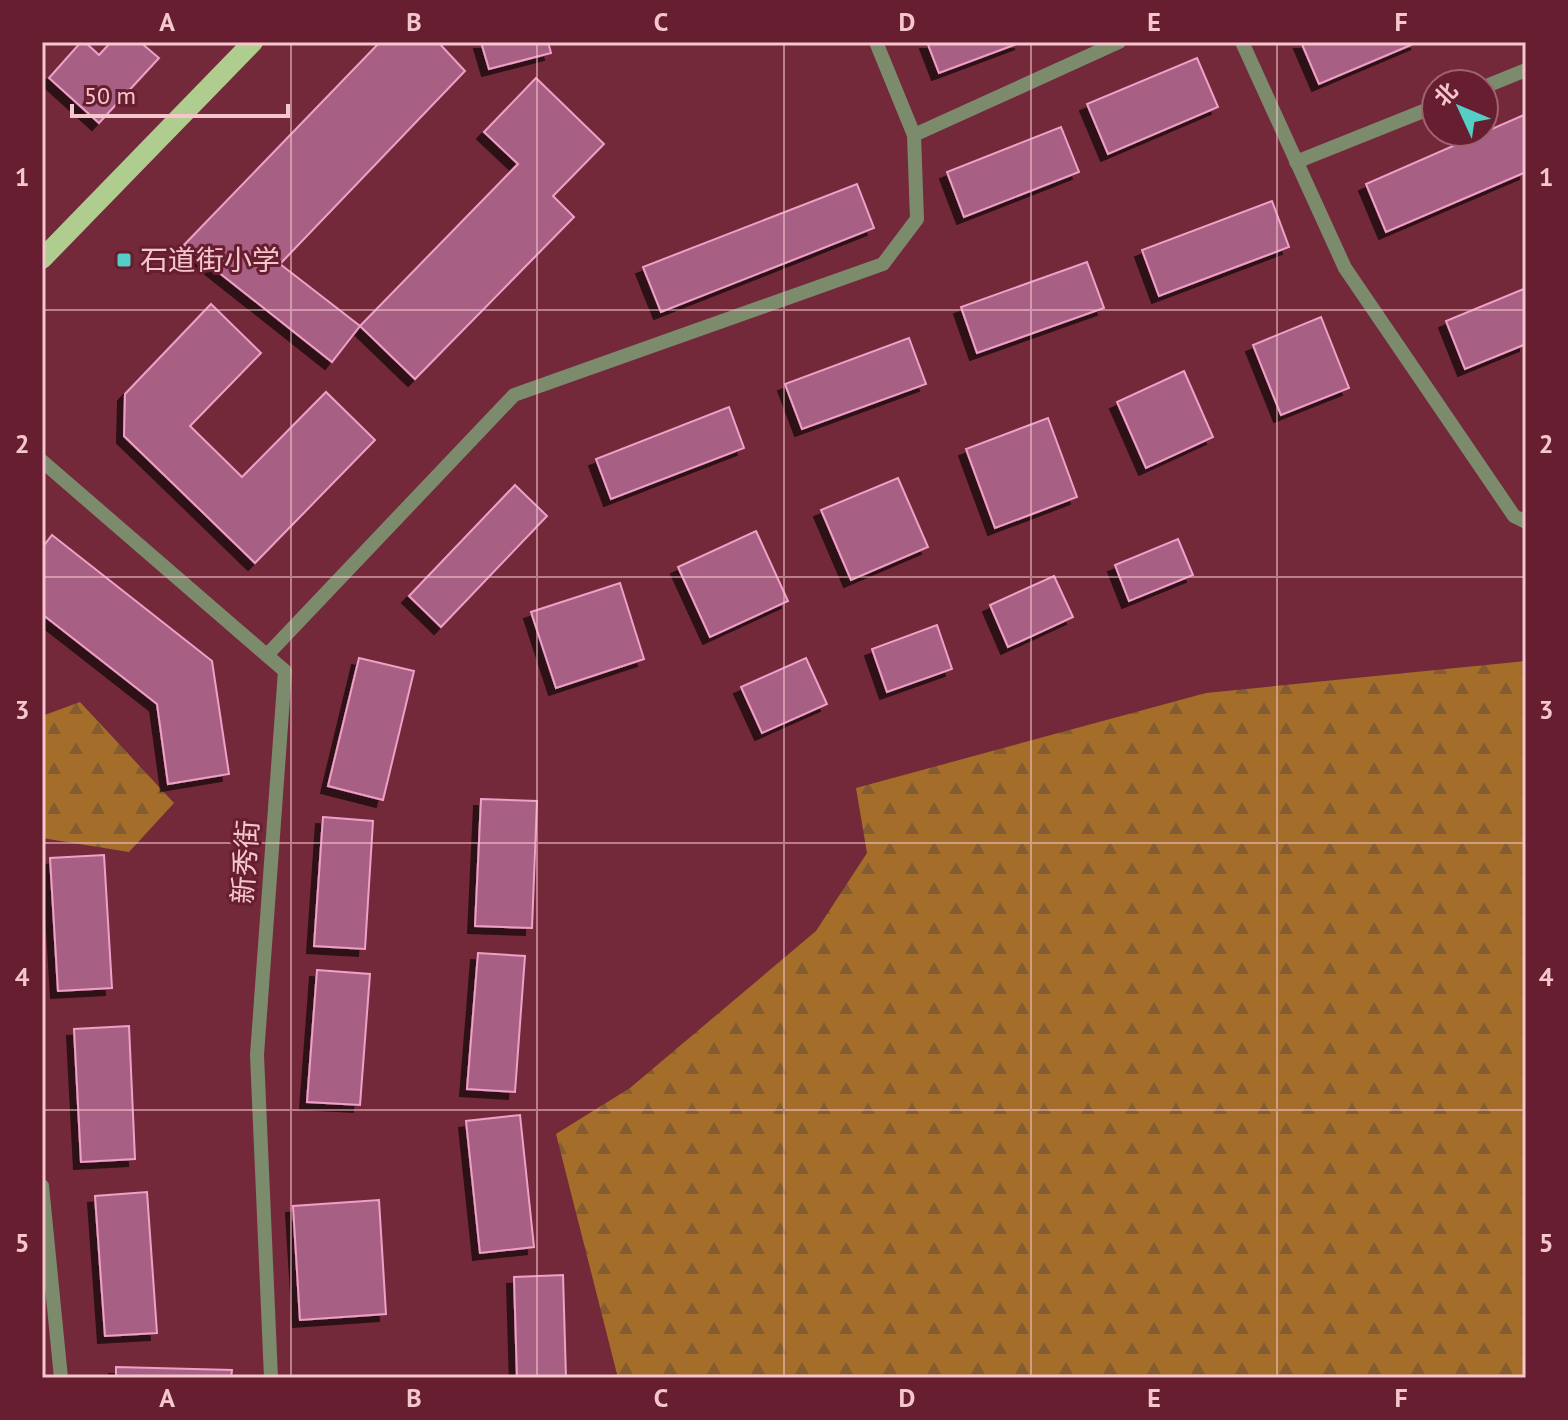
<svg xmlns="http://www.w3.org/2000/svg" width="1568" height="1420" font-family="'PT Sans','Noto Sans SC',sans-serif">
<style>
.forest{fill:url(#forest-firs)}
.building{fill:#a85f84;stroke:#efa0c7;stroke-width:2;filter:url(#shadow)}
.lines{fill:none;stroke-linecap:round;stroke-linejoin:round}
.minor{stroke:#7c8b6c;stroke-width:14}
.major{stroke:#afcd8f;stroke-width:20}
.grid{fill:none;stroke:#f5c7cd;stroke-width:2;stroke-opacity:0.55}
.poi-dot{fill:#55cec5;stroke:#661e30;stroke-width:3}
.labels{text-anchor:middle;stroke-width:6;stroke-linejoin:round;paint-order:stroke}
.poi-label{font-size:28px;fill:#f5c7cd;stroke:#661e30;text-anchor:start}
.street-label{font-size:28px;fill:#f5c7cd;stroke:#661e30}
.neatline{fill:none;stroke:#f5c7cd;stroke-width:3}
.grid-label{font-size:26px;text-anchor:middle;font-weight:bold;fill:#f5c7cd}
</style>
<defs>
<pattern id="forest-firs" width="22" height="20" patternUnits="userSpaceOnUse" patternTransform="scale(2)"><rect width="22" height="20" fill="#a46e2a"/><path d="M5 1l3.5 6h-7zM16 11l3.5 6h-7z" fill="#845c31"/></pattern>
<filter id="shadow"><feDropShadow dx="-7" dy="7" stdDeviation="0" flood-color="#0009"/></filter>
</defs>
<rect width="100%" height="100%" fill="#73293a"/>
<!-- forest -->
<g class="forest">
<path d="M1526,661v717h-908l-62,-244 74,-46 186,-157 51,-78 -11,-65 350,-95z"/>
<path d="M80,702l94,101 -45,49 -87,-14v-122z"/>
</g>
<!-- building -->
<g class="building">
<path d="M81,42h4l14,13 12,-13h29l19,16 -60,65 -50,-45z"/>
<path d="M380,42h58l27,29 -185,193 80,62 -28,36 -148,-117z"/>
<path d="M481,42h67l3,11 -62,16z"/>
<path d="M927,42h95l-83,31z"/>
<path d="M1301,42h117l-99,42z"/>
<path d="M1197,58l21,49 -110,47 -21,-50z"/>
<path d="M536,78l68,66 -51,52 21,21 -159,162 -55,-53 158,-162 -34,-32z"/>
<path d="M1526,114v58l-140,60 -20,-48z"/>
<path d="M1061,127l18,45 -115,45 -17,-45z"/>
<path d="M857,184l17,44 -213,84 -18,-45z"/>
<path d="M1272,201l17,46 -130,49 -17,-46z"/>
<path d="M1087,262l17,46 -127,45 -16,-46z"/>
<path d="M1526,288v56l-61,25 -19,-48z"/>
<path d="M211,304l50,49 -71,73 52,51 84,-85 49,48 -120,123 -131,-127 1,-42z"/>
<path d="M1321,317l28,71 -68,27 -28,-70z"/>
<path d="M909,338l17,46 -124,45 -17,-45z"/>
<path d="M1184,371l29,66 -67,31 -29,-66z"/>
<path d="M729,407l15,41 -133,51 -15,-40z"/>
<path d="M1048,418l29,79 -82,31 -29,-79z"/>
<path d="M898,478l30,69 -77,33 -30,-70z"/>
<path d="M515,485l32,31 -106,111 -32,-31z"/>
<path d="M756,531l32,70 -78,36 -32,-70z"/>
<path d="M52,535l160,126 17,113 -61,10 -11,-80 -115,-90v-66z"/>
<path d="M1178,539l15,36 -64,26 -14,-36z"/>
<path d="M1054,576l19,41 -65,30 -18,-42z"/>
<path d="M620,583l24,76 -88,29 -25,-76z"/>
<path d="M937,625l15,44 -65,23 -15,-43z"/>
<path d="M359,658l55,13 -31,129 -55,-14z"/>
<path d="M806,658l21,46 -65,29 -21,-46z"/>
<path d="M481,799l56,2 -5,127 -57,-2z"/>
<path d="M323,817l50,4 -8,128 -51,-3z"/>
<path d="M104,855l8,133 -54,3 -8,-133z"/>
<path d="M478,953l47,3 -10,136 -48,-3z"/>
<path d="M317,970l53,4 -10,131 -53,-3z"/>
<path d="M129,1026l6,133 -54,3 -7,-133z"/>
<path d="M520,1115l14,132 -54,6 -14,-132z"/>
<path d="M147,1192l10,141 -52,3 -10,-140z"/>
<path d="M379,1200l7,114 -86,6 -7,-114z"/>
<path d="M563,1275l3,103h-49l-3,-101z"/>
<path d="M116,1367l116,3 -1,8h-115z"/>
</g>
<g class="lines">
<!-- minor -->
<g class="minor">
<path d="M1242,42l103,226 169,248 12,6"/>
<path d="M1484,87l42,-17"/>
<path d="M914,135l205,-93"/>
<path d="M1296,162l140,-56"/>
<path d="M42,461l243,210 -28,384 14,323"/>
<path d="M267,655l247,-260 369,-131 34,-45 -3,-84 -38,-93"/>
<path d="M42,1186l19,192"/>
</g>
<!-- major -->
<path class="major" d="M42,259l211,-217"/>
</g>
<!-- grid -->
<path class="grid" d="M291,42v1336M537,42v1336M784,42v1336M1031,42v1336M1277,42v1336M42,310h1484M42,577h1484M42,843h1484M42,1110h1484"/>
<!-- markers -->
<rect class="poi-dot" x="116" y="252" width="16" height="16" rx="4"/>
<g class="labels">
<!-- poi labels -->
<g class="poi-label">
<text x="140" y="270">石道街小学</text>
</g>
<!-- street labels -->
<g class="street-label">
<text transform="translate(245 862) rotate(-86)" y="10">新秀街</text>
</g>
</g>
<!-- border -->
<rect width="1568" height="1420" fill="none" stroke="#661e30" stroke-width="88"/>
<!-- north arrow -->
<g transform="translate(1460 108) rotate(314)"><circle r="38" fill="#661e30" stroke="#9f626f" stroke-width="2"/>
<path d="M0-6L14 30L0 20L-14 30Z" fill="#55cec5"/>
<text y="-12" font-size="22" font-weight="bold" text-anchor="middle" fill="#f5c7cd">北</text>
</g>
<!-- scale -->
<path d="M72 104v12h216v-12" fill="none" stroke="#f5c7cd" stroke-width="4"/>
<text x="84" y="104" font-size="24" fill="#f5c7cd" stroke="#661e30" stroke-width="6" paint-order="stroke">50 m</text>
<rect x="44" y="44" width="1480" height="1332" class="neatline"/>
<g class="grid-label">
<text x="167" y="31">A</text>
<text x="414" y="31">B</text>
<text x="661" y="31">C</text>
<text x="907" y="31">D</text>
<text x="1154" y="31">E</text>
<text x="1401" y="31">F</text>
<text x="22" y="186">1</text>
<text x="1546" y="186">1</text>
<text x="22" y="453">2</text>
<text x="1546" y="453">2</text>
<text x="22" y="719">3</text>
<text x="1546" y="719">3</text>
<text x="22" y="986">4</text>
<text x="1546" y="986">4</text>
<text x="22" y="1252">5</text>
<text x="1546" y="1252">5</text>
<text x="167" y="1407">A</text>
<text x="414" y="1407">B</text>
<text x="661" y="1407">C</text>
<text x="907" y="1407">D</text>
<text x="1154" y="1407">E</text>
<text x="1401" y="1407">F</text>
</g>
</svg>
